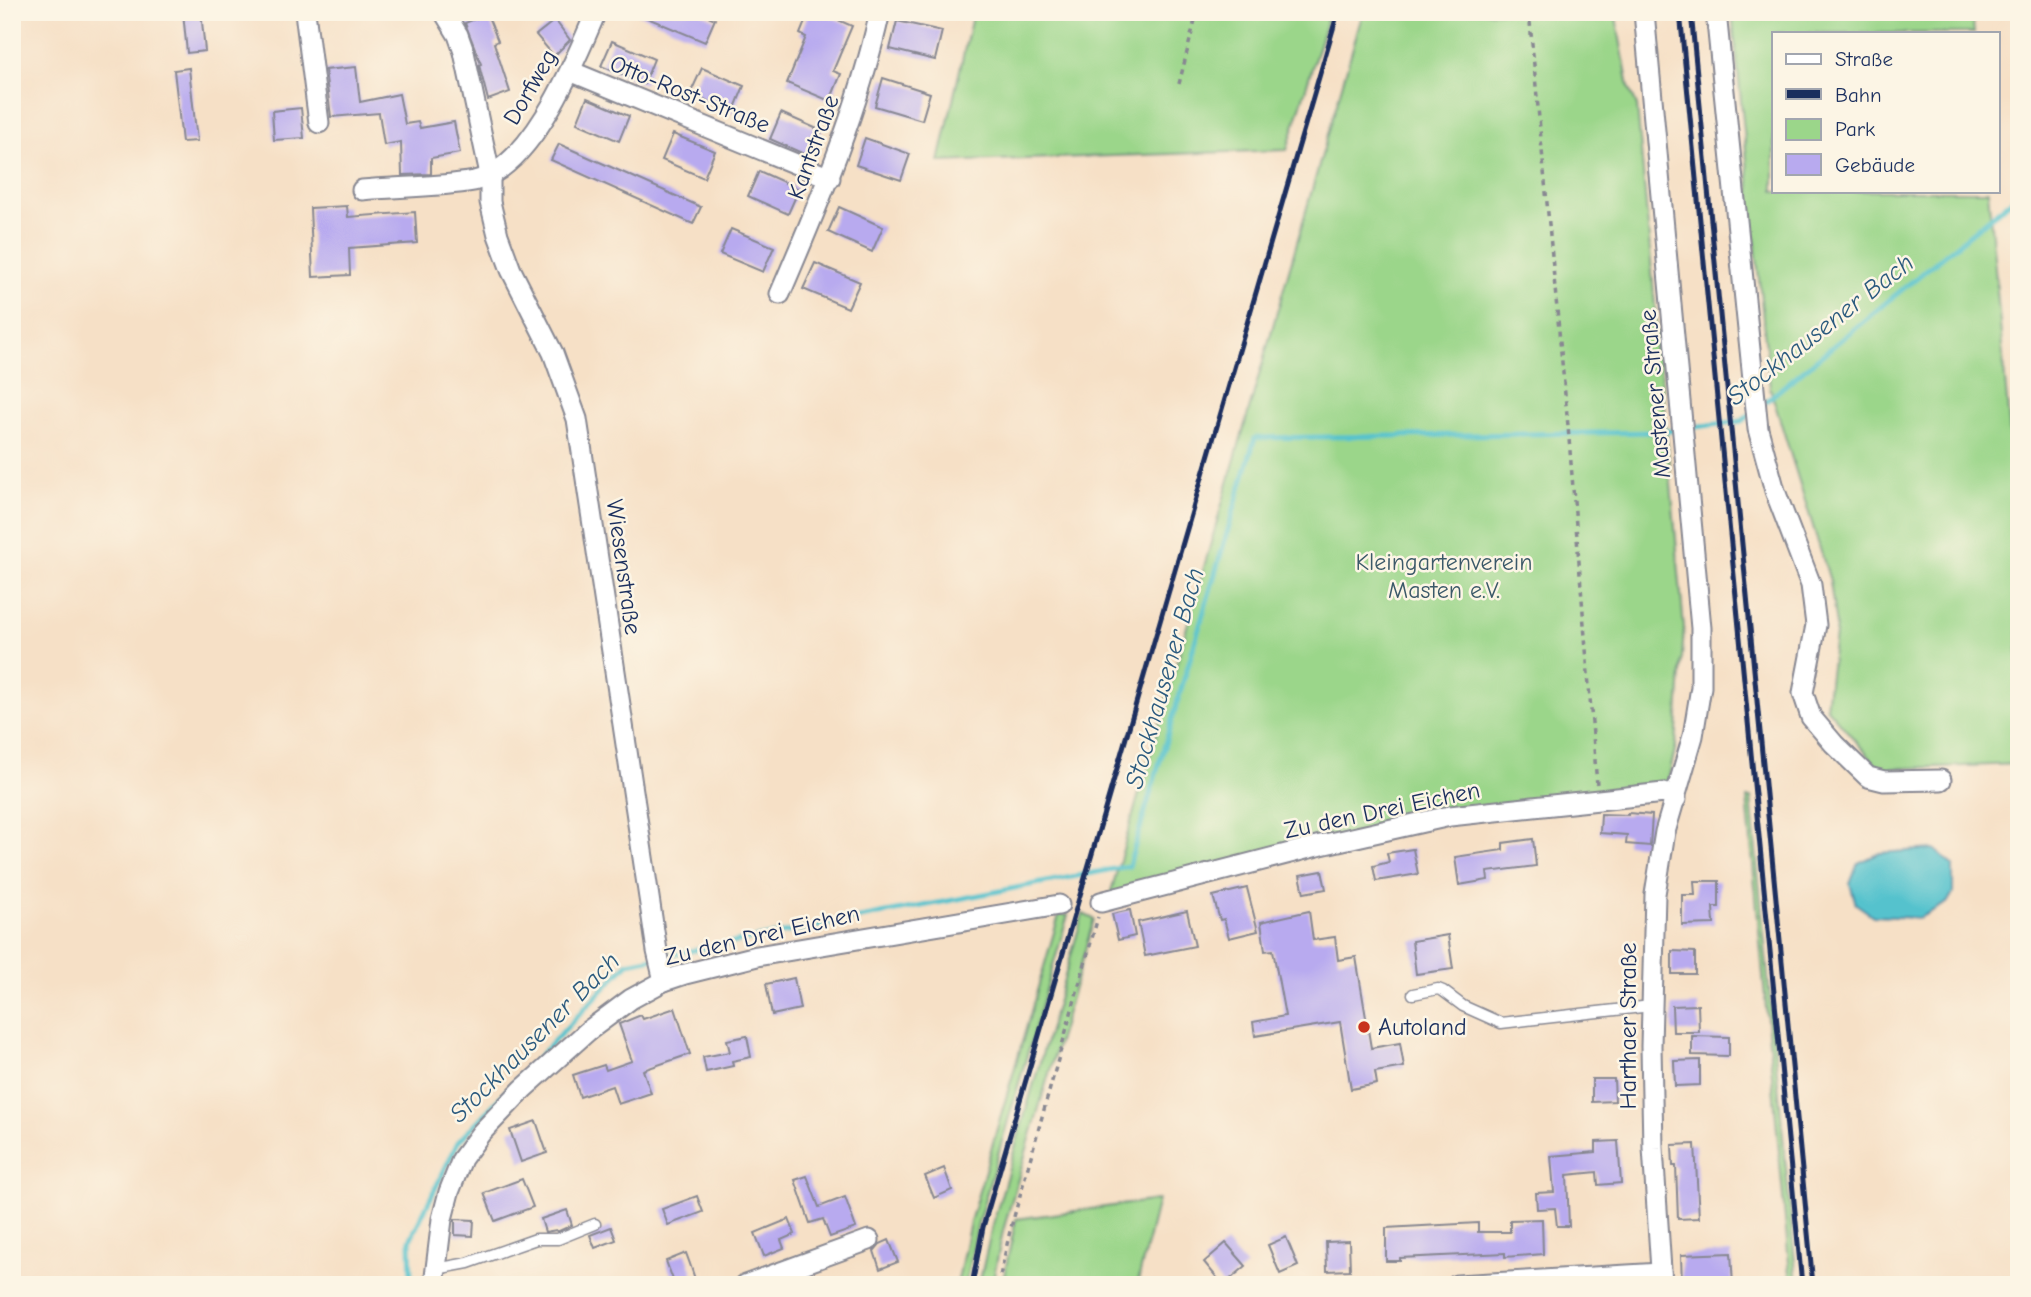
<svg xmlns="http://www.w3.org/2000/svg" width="2031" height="1297" font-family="'Comic Neue',sans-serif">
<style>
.green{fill:#9bd68a;stroke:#5b8274;stroke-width:2}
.water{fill:#55c2cd;stroke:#387896;stroke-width:2}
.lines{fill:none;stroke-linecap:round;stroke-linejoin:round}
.stream{stroke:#55c2cd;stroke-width:5}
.building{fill:#b8aaef}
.service-casing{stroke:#888892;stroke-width:13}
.minor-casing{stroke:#888892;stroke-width:23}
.path{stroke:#888892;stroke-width:3.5;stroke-dasharray:5 5;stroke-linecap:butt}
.service{stroke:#fff;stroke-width:10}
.minor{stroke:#fff;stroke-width:19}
.rail{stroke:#1b2f5e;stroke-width:5}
.poi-dot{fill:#c8321e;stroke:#fcf5e5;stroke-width:2.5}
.labels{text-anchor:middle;stroke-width:5;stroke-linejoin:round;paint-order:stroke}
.street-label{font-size:24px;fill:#1b2f5e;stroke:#fcf5e5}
.park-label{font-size:24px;fill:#3b5969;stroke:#fcf5e5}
.poi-label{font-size:24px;fill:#1b2f5e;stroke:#fcf5e5;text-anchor:start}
.water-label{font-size:26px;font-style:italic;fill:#2c5b7f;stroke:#fcf5e5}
</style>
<rect width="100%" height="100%" fill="#fcf5e5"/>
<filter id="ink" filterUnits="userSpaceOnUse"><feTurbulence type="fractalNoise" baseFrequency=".0143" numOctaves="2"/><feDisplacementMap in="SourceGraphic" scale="14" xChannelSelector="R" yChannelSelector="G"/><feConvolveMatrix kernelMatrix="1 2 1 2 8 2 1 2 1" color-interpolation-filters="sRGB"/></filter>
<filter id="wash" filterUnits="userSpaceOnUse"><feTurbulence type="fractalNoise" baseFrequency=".00686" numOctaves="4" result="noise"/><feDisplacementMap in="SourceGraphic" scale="28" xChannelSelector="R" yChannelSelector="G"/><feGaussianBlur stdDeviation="1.57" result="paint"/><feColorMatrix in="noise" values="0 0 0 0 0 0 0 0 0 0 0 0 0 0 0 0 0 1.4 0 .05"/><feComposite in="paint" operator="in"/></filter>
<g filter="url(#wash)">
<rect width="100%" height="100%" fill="#f6e0c6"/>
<!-- green -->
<g class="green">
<path d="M973,12h356l-42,138 -348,12z"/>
<path d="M1363,12h252l14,75 8,19 47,522 -8,117 -8,36 -221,31 -337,83z"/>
<path d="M1732,12h240l2,21h-200v158h214l29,322 2,251 -139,5 -54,-62 10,-81 -6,-45 -60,-193z"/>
<path d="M1747,798h4l46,487h-6z"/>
<path d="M1083,914l11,5 -91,312 -11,54h-13l13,-58z"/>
<path d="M1059,915h9l-90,308 -13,62h-8l13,-63z"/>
<path d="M1158,1200l-21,85h-135l14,-66z"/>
</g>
<!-- water -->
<path class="water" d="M1934,849l19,17v27l-6,10 -28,15 -46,-2 -17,-12 -6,-20 8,-21 22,-10z"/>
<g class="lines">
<!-- stream -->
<g class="stream">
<path d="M1761,405l258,-211"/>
<path d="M1687,428l55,-7 9,-7"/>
<path d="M411,1285l-1,-45 48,-98 170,-179 501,-97 126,-428 406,-6 16,-2"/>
</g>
</g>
<g id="blocks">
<!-- building -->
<g class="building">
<path d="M183,12h18l4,39 -18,2z"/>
<path d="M633,12h66l16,7 -10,23z"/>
<path d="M809,12h11l32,14 -19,45 8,3 -11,27 -43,-18 19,-46 -6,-3z"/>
<path d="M487,14l11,27 -4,2 16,49 -22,8 -9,-35 2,-1 -16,-41z"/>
<path d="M555,20l15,20 -16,16 -18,-21z"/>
<path d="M897,21l45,10 -7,29 -45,-11z"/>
<path d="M612,41l42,18 -10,25 -43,-18z"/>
<path d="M356,67l4,35 39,-8 6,30 13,-2 2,6 34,-6 6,31 -29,5v16l-29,1 -1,-33 -17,3 -5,-32 -48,4 -6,-47z"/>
<path d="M189,68l8,73 -15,1 -8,-72z"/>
<path d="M702,68l42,18 -11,27 -43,-19z"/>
<path d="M883,78l47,15 -8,27 -47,-14z"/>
<path d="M587,98l42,18 -10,25 -42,-18z"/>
<path d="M301,108l3,30 -30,2 -2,-29z"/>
<path d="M781,113l41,18 -11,26 -41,-18z"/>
<path d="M673,134l42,17 -11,27 -42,-18z"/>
<path d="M865,138l45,16 -9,26 -45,-15z"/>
<path d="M559,144l142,63 -8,17 -142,-64z"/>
<path d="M759,171l40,18 -11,25 -40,-18z"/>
<path d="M347,206l1,11 67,-5 2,31 -68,5 1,27 -37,2 -3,-69z"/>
<path d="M839,207l44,20 -11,25 -44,-20z"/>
<path d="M731,229l43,18 -11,25 -43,-18z"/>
<path d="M815,263l45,19 -12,26 -45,-19z"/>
<path d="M1628,813l24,2 -2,31 -24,-2 1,-9 -27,-2 1,-19 27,1z"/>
<path d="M1533,839l3,27 -49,6 1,8 -29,5 -4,-28 48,-7v-7z"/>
<path d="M1413,849l5,25 -42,7 -3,-15 16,-4 -2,-9z"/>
<path d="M1322,871l4,18 -22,4 -4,-18z"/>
<path d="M1694,881h25v26h-6l1,17 -32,1v-30h13z"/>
<path d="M1247,888l11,43 -29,7 -5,-19 -4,1 -7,-24z"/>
<path d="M1130,910l5,26 -17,4 -6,-26z"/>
<path d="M1187,911l8,35 -50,10 -7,-34z"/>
<path d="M1309,911l4,29 22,-3 3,23 18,-3 15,91 29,-5 4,24 -29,5 2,12 -26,5 -11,-67 -85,14 -2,-14 32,-6 -12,-66 -8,1 -4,-29z"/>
<path d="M1448,935l5,34 -37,5 -4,-33z"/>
<path d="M1672,951l23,1v22h-23z"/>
<path d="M794,978l6,31 -28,6 -6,-31z"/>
<path d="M1698,1005l1,27h-26l-1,-26z"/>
<path d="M675,1008l15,46 -47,16 8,23 -33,11 -6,-18 -32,11 -7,-22 31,-10 2,5 26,-9 -13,-37 22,-9 2,4z"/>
<path d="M747,1036l4,21 -19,4 1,5 -27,6 -3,-15 27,-5 -3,-12z"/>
<path d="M1692,1036l37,1v19l-37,-1z"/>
<path d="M1700,1060v25l-25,1 -1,-25z"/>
<path d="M1592,1079h22l1,22 -23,1z"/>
<path d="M536,1121l11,32 -26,9 -11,-32z"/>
<path d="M1618,1141l3,42 -23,2 -1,-13 -30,3 2,51h-12l-2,-18 -18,1 -1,-16 18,-1 -3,-36 45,-4v-10z"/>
<path d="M1695,1144l4,74 -21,1 -2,-53h-3l-1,-21z"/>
<path d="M944,1168l8,22 -18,8 -9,-22z"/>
<path d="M807,1176l12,31 26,-10 11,31 -26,9 -7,-18 -13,4 -15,-43z"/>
<path d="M522,1179l11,28 -38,14 -11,-28z"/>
<path d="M697,1196l6,16 -35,13 -6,-16z"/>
<path d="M567,1210l5,15 -15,7 -1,-2 -11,2 -4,-13z"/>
<path d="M455,1219l19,1 -1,16 -18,-1z"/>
<path d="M789,1219l6,15 -14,6 3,8 -20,8 -9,-23z"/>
<path d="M1542,1219l1,35 -38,3v-4l-105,5v3h-14v-33l92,-5v9h32v-12z"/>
<path d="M611,1227l5,13 -21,8 -5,-13z"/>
<path d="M1286,1237l12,29 -18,8 -12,-29z"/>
<path d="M889,1240l9,22 -18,7 -6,-18 6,-7z"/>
<path d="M1349,1241l1,29 -23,1 -1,-29z"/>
<path d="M1226,1243l20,23 -23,19 -19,-23z"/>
<path d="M686,1253l4,11 7,21h-22l-9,-24z"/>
<path d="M1731,1253l2,32h-51l-1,-30z"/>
</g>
</g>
</g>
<g filter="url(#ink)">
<use href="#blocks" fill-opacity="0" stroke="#888892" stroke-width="2"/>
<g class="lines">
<!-- service casing -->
<g class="service-casing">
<g id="service">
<path d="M1413,994l25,-5 5,2 20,15 38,17 150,-17"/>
<path d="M436,1269l32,-6 68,-24h22l37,-15"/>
</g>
</g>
<!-- minor casing -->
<g class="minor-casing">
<g id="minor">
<path d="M305,12l14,111"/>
<path d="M444,12l14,23 6,17 26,122v28l8,33 13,35 42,83 24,66 59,392 21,140 7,30"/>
<path d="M1644,12l57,616v59l-8,49 -28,96 -10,62 -4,152 2,102 9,137"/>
<path d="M1716,12l42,417 17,62 36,94 5,40 -13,68 8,24 23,27 34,33 16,4 57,-1"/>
<path d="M570,71l260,107"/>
<path d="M362,190c35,-3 78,-3 112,-9 58,-12 101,-120 122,-169"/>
<path d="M780,294c40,-93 78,-183 100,-282"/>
<path d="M1101,902l220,-57 129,-29 214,-23 12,6"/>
<path d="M434,1285l8,-66 7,-27 13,-33 19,-26 42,-44 65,-58 43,-32 33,-18 21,-7 72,-18 302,-51"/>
<path d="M745,1285l124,-45"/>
<path d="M1457,1285l204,-12"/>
</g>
</g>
<!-- path -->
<g class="path">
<path d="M1529,12l39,414 29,359"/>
<path d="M1179,84l18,-72"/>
<path d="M998,1285l12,-54 88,-314"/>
</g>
<!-- service -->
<use href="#service" class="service"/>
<!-- minor -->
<use href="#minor" class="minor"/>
<!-- rail -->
<g class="rail">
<path d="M1680,12l122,1273"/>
<path d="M1691,12l122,1273"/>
<path d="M972,1285l11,-58 355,-1215"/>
</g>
</g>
</g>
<!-- markers -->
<circle class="poi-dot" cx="1364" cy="1027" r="7"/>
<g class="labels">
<!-- street labels -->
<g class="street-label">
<text transform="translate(530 87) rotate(-60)" y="8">Dorfweg</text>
<text transform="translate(690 94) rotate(22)" y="8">Otto-Rost-Straße</text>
<text transform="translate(813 147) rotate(-70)" y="8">Kantstraße</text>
<text transform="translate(1655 394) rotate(-95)" y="8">Mastener Straße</text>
<text transform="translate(624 567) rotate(82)" y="8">Wiesenstraße</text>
<text transform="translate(1382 810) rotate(-12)" y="8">Zu den Drei Eichen</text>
<text transform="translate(762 935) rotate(-13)" y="8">Zu den Drei Eichen</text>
<text transform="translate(1628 1026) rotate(-90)" y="8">Harthaer Straße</text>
</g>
<!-- park labels -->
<g class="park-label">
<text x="1444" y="570">Kleingartenverein<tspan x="1444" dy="28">Masten e.V.</tspan></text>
</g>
<!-- poi labels -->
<g class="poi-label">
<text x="1378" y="1035">Autoland</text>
</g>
<!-- water labels -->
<g class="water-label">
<text transform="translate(1820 329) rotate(-38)" y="9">Stockhausener Bach</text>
<text transform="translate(1164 678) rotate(-74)" y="9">Stockhausener Bach</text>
<text transform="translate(534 1037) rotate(-45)" y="9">Stockhausener Bach</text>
</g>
</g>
<!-- margin -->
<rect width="2031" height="1297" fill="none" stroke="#fcf5e5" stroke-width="42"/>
<!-- legend -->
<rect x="1772" y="32" width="228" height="161" fill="#fcf5e5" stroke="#a2a6af" stroke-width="2"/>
<rect x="1786" y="54" width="35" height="10" fill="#ffffff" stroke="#a2a6af" stroke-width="2"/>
<text x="1835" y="66" font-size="21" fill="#1b2f5e">Straße</text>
<rect x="1786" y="89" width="35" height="10" fill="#1b2f5e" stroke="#a2a6af" stroke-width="2"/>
<text x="1835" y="102" font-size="21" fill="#1b2f5e">Bahn</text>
<rect x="1786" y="119" width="35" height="21" fill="#9bd68a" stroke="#a2a6af" stroke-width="2"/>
<text x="1835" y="136" font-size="21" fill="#1b2f5e">Park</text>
<rect x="1786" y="154" width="35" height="21" fill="#b8aaef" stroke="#a2a6af" stroke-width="2"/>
<text x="1835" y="172" font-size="21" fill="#1b2f5e">Gebäude</text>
</svg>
